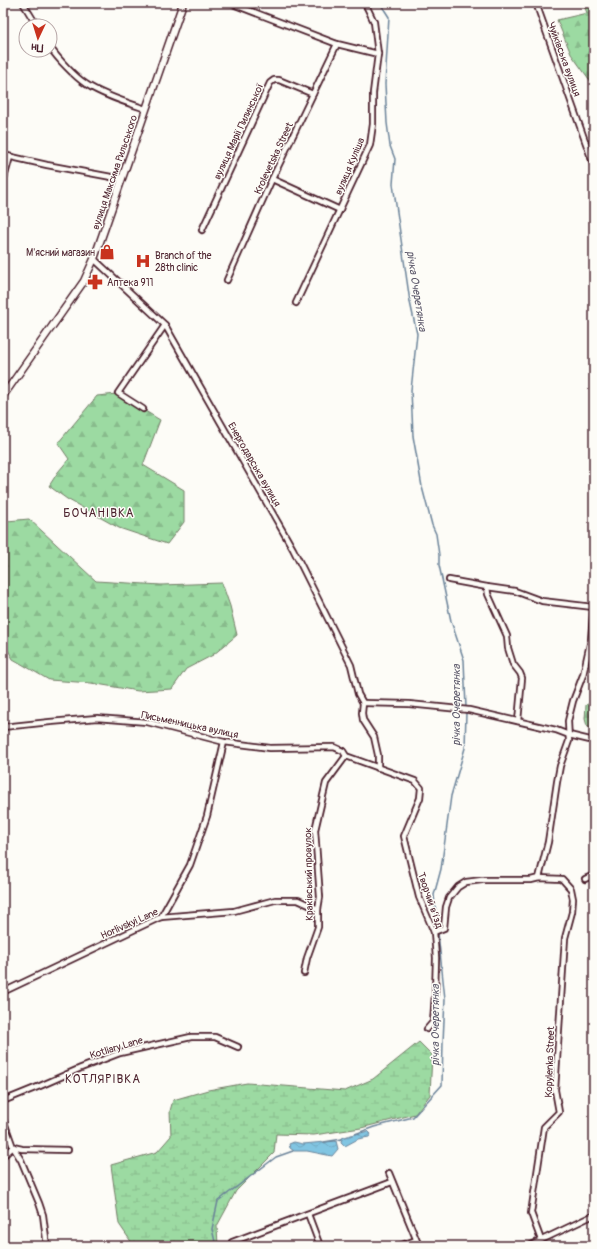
<svg xmlns="http://www.w3.org/2000/svg" width="597" height="1249" font-family="Pangolin,sans-serif">
<style>
.forest{fill:url(#forest-firs);stroke:#737c66}
.wetland{fill:url(#wetland-marsh);stroke:#737c66}
.water{fill:url(#water-waves);stroke:#6b8399}
.lines{fill:none;stroke-linecap:round;stroke-linejoin:round}
.stream{stroke:#6b8399;stroke-width:1.5}
.street-casing{stroke:#4a1f2b;stroke-width:8}
.secondary-casing{stroke:#4a1f2b;stroke-width:9}
.street{stroke:#fdfcf7;stroke-width:4.5}
.secondary{stroke:#fdfcf7;stroke-width:6}
.labels{text-anchor:middle;stroke-width:3;stroke-linejoin:round;paint-order:stroke}
.street-label{font-size:10px;fill:#4a1f2b;stroke:#fdfcf7}
.poi-label{font-size:10px;fill:#4a1f2b;stroke:#fdfcf7;text-anchor:start}
.water-label{font-size:11px;font-style:italic;fill:#5d596b;stroke:#fdfcf7}
.quarter-label{font-size:12px;letter-spacing:1px;fill:#4a1f2b;stroke:#fdfcf7}
</style>
<defs>
<pattern id="forest-firs" width="22" height="20" patternUnits="userSpaceOnUse"><rect width="22" height="20" fill="#9cdaa2"/><path d="M5 1l3.5 6h-7zM16 11l3.5 6h-7z" fill="#88bb8c"/></pattern>
<pattern id="wetland-marsh" width="20" height="14" patternUnits="userSpaceOnUse"><rect width="20" height="14" fill="#9cdaa2"/><path d="M1 5h8M5 5V1M11 12h8M15 12V8" fill="none" stroke="#88bb8c"/></pattern>
<pattern id="water-waves" width="16" height="10" patternUnits="userSpaceOnUse"><rect width="16" height="10" fill="#81c5e2"/><path d="M0 5q4-4 8 0t8 0" fill="none" stroke="#71a9c2"/></pattern>
</defs>
<rect width="100%" height="100%" fill="#fdfcf7"/>
<filter id="ink" filterUnits="userSpaceOnUse"><feTurbulence type="fractalNoise" baseFrequency=".025" numOctaves="2"/><feDisplacementMap in="SourceGraphic" scale="8" xChannelSelector="R" yChannelSelector="G"/><feConvolveMatrix kernelMatrix="1 2 1 2 8 2 1 2 1" color-interpolation-filters="sRGB"/></filter>
<g filter="url(#ink)">
<!-- forest -->
<g class="forest">
<path d="M583,3h11v83l-23,-32 -14,-34 30,-7z"/>
<path d="M117,394l43,26 -17,45 41,25v32l-17,22 -48,-16 -52,-29 -18,-13 9,-14 11,-13 -11,-16 39,-47z"/>
<path d="M29,519l67,62 65,4 61,-2 8,23 7,29 -24,20 -27,14 -14,20 -34,2 -47,-8 -42,-3 -36,-21 -10,-18v-101l4,-19z"/>
<path d="M590,703l4,1v26l-7,-4 -2,-7 1,-14z"/>
</g>
<!-- wetland -->
<path class="wetland" d="M419,1042l13,13 -2,40 -15,19 -54,14 -47,7 -38,-1 -2,19 -38,38 -19,35 1,20h-84l-15,-22 -8,-59 46,-13 14,-16 -1,-25 3,-11 35,-10 39,-7 98,8 28,-12z"/>
<!-- water -->
<g class="water">
<path d="M368,1131l3,3 -2,3 -11,2 -13,7 -4,-4 1,-4c9,-4 17,-4 26,-7z"/>
<path d="M336,1141l2,8 -6,7 -25,-5h-13l-4,-3 -1,-4 5,-2 9,2z"/>
</g>
<g class="lines">
<!-- stream -->
<g class="stream">
<path d="M380,3l9,14 -4,67 2,39 3,23 5,13 -2,25 17,118 7,32 -6,56 2,46 9,51 10,38 4,9 3,21v10l12,56 13,39 2,48"/>
<path d="M355,1134l19,-7 39,-10 29,-32 1,-43 2,-43 -11,-104 7,-26 10,-73 14,-48 1,-36"/>
<path d="M324,1142l18,-3"/>
<path d="M216,1246l-4,-17 6,-28 58,-44 17,-6"/>
</g>
<!-- street casing -->
<g class="street-casing">
<g id="street">
<path d="M23,3l14,23"/>
<path d="M230,3l107,41 41,10"/>
<path d="M536,3l58,163"/>
<path d="M50,47c7,11 25,30 36,37 16,11 42,19 60,25"/>
<path d="M3,155l44,10 75,14"/>
<path d="M272,179l68,31"/>
<path d="M3,182l7,-25"/>
<path d="M202,230l68,-147 4,-3h5l34,14"/>
<path d="M94,259l71,66 128,224 58,116 7,29 5,9 -1,10 1,7 11,17 4,18v13"/>
<path d="M227,280l45,-101 65,-135"/>
<path d="M296,303l74,-158 3,-21v-31l5,-39 -4,-32 -9,-19"/>
<path d="M143,409l-25,-16 47,-68"/>
<path d="M449,580l38,7 28,4 27,10 51,6"/>
<path d="M487,587l1,7 19,42 1,12 5,16 7,9 2,5 -4,43"/>
<path d="M363,703l46,1 60,6 87,20 13,5 25,6"/>
<path d="M3,727l47,-5 47,-4 50,4 77,20 46,6 64,-1 9,4 3,5 69,25 6,7 -1,10 -16,38 15,61 15,35 2,26 -1,36 -2,28 -6,7"/>
<path d="M539,878l9,-36 9,-60 3,-16 9,-25 -1,-20 5,-20 10,-26 8,-36 3,-36"/>
<path d="M585,879l9,-4"/>
<path d="M161,917l29,-52 17,-49 17,-74"/>
<path d="M434,932l10,-4 2,-21 3,-9 9,-11 8,-5 16,-2h49l8,-2 23,1 9,10 2,10 -1,13 -7,26 -10,152 4,22 -15,15 -13,86 10,27"/>
<path d="M304,973l3,-15 11,-31v-18l2,-12 -5,-67 11,-47 20,-27"/>
<path d="M3,992l158,-75 73,-6 41,-11h23l20,9"/>
<path d="M3,1101l37,-15 41,-18 39,-15 71,-16h24l23,10"/>
<path d="M3,1119l10,28 8,13 18,43 4,12 4,31"/>
<path d="M3,1156l10,-9 9,2 46,1"/>
<path d="M389,1173l30,73"/>
<path d="M308,1214l12,32"/>
<path d="M232,1242l160,-60"/>
<path d="M399,1246l17,-6"/>
<path d="M529,1246l65,-31"/>
</g>
</g>
<!-- secondary casing -->
<g class="secondary-casing">
<path id="secondary" d="M3,396l81,-115 10,-22 89,-256"/>
</g>
<!-- street -->
<use href="#street" class="street"/>
<!-- secondary -->
<use href="#secondary" class="secondary"/>
</g>
</g>
<!-- icons -->
<defs>
<g id="shop-bare" transform="scale(1.2)"><path d="M-5-2.5h2.3a2.7 3.5 0 0 1 5.4 0H5L5.5 6h-11ZM-1.5-2.5h3a1.5 2.3 0 0 0-3 0Z" fill="#c8321e" stroke="#fdfcf7" stroke-width="2.5" paint-order="stroke"/></g>
<g id="hospital-bare" transform="scale(1.2)"><path d="M-5-5h3v3.5h4V-5h3V5h-3V1.5h-4V5h-3Z" fill="#c8321e" stroke="#fdfcf7" stroke-width="2.5" paint-order="stroke"/></g>
<g id="pharmacy-bare" transform="scale(1.2)"><path d="M-2-6h4v4h4v4h-4v4h-4v-4h-4v-4h4Z" fill="#c8321e" stroke="#fdfcf7" stroke-width="2.5" paint-order="stroke"/></g>
</defs>
<g fill-rule="evenodd">
<use href="#shop-bare" x="107" y="252"/>
<use href="#hospital-bare" x="143" y="261"/>
<use href="#pharmacy-bare" x="95" y="282"/>
</g>
<g class="labels">
<!-- street labels -->
<g class="street-label">
<text transform="translate(565 59) rotate(70)" y="4">Чуйківська вулиця</text>
<text transform="translate(238 131) rotate(-65)" y="4">вулиця Марії Пилинської</text>
<text transform="translate(273 158) rotate(-65)" y="4">Krolevetska Street</text>
<text transform="translate(349 166) rotate(-67)" y="4">вулиця Куліша</text>
<text transform="translate(114 172) rotate(-71)" y="4">вулиця Максима Рильського</text>
<text transform="translate(255 464) rotate(60)" y="4">Енергодарська вулиця</text>
<text transform="translate(190 724) rotate(12)" y="4">Письменницька вулиця</text>
<text transform="translate(308 874) rotate(-91)" y="4">Краківський провулок</text>
<text transform="translate(431 900) rotate(71)" y="4">Творчий в’їзд</text>
<text transform="translate(129 923) rotate(-24)" y="4">Horlivskyi Lane</text>
<text transform="translate(116 1047) rotate(-17)" y="4">Kotliary Lane</text>
<text transform="translate(549 1062) rotate(-88)" y="4">Kopylenka Street</text>
</g>
<!-- poi labels -->
<g class="poi-label">
<text x="95" y="256" text-anchor="end">М'ясний магазин</text>
<text x="155" y="259">Branch of the<tspan x="155" dy="12">28th clinic</tspan></text>
<text x="107" y="286">Аптека 911</text>
</g>
<!-- water labels -->
<g class="water-label">
<text transform="translate(417 291) rotate(81)" y="4">річка Очеретянка</text>
<text transform="translate(456 705) rotate(-90)" y="4">річка Очеретянка</text>
<text transform="translate(435 1025) rotate(-90)" y="4">річка Очеретянка</text>
</g>
<!-- quarter labels -->
<g class="quarter-label">
<text x="99" y="517">БОЧАНІВКА</text>
<text x="103" y="1083">КОТЛЯРІВКА</text>
</g>
</g>
<!-- margin -->
<rect width="597" height="1249" fill="none" stroke="#fdfcf7" stroke-width="16"/>
<rect x="8" y="8" width="581" height="1233" fill="none" stroke="#4a1f2b" stroke-width="1.5" filter="url(#ink)"/>
<!-- north arrow -->
<g transform="translate(38 38) rotate(184)"><circle r="19" fill="#fdfcf7" stroke="#b5a4a5"/>
<path d="M0-3L7 15L0 10L-7 15Z" fill="#c8321e"/>
<text y="-6" font-size="11" font-weight="bold" text-anchor="middle" fill="#4a1f2b">Пн</text>
</g>
</svg>
